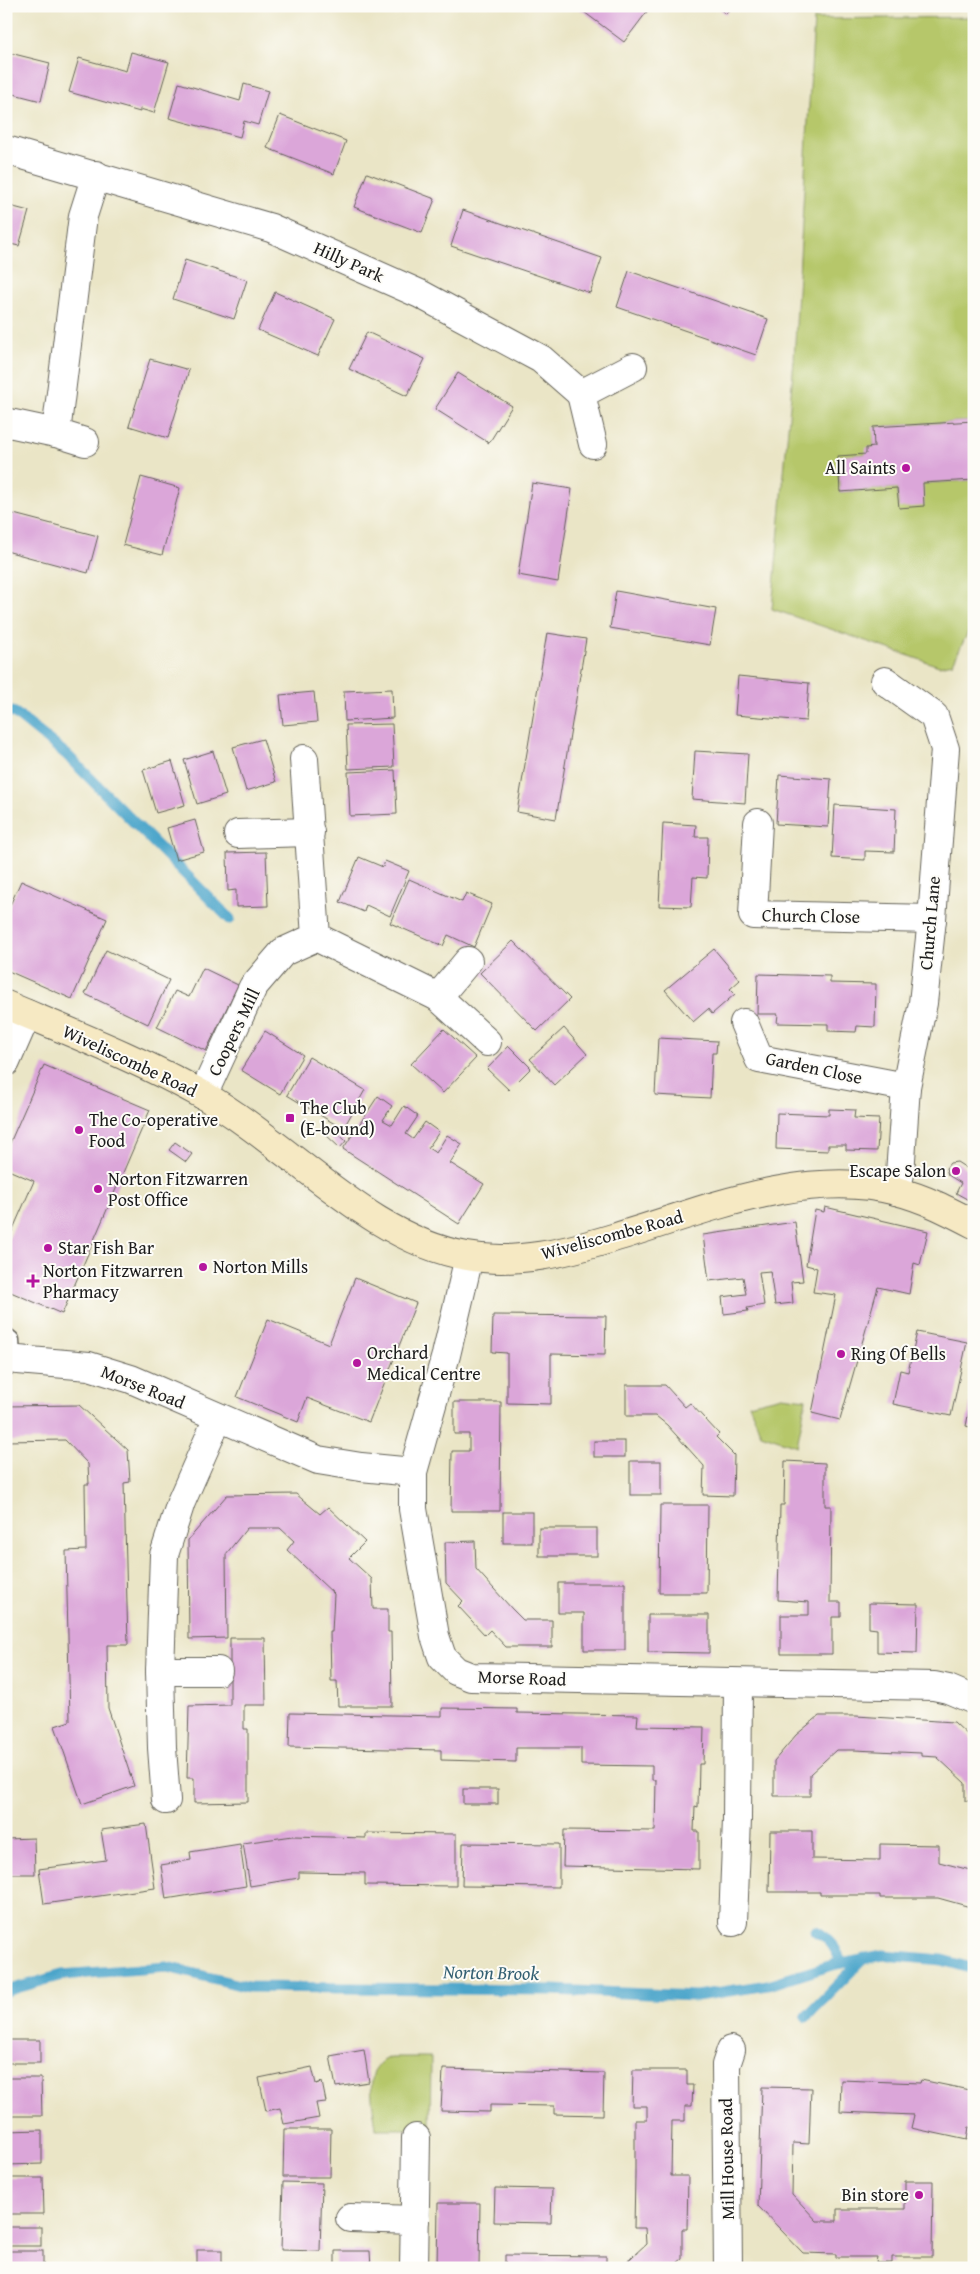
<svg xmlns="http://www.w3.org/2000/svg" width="980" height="2274" font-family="'Gentium Book Plus',serif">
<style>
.green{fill:#b6c76a;stroke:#697243}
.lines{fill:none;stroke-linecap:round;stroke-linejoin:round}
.stream{stroke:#4ca5ca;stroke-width:11}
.building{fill:#dba6d9}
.lane-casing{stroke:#646258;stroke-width:19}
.street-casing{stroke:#646258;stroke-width:30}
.secondary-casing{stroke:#646258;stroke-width:30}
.lane{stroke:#fff;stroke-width:16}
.street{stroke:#fff;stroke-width:28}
.secondary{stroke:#f6e9c3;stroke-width:28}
.poi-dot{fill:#b5179e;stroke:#fdfcf7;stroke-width:2}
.labels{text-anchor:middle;stroke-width:4;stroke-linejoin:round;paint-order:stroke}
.street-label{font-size:18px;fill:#1c1c1c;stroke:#fdfcf7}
.poi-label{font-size:18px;fill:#1c1c1c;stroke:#fdfcf7;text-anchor:start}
.water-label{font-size:19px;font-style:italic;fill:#346073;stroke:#fdfcf7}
</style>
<rect width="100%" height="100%" fill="#fdfcf7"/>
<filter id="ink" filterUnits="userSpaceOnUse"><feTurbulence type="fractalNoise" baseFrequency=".02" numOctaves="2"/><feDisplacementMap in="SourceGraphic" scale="10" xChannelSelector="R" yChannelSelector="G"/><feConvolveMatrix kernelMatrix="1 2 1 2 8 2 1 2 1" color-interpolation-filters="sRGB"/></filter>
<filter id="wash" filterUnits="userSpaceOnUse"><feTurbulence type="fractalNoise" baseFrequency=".0096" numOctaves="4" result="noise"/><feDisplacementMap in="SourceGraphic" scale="20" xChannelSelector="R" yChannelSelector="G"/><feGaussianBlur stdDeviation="1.12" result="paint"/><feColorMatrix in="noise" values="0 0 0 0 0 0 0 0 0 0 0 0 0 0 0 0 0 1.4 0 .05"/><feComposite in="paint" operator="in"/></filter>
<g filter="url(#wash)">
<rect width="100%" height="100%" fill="#eae5c6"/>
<!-- green -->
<g class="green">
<path d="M974,17v404l-100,6v20l-8,7 -28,3 2,35 57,-4 2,19 24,-24 51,-3v140l-21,43 -14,3 -167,-57 22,-249 20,-341z"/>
<path d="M782,1396l24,3 -9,47 -36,-12 -12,-30z"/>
<path d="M391,2057h40l-1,72h-54c-2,-23 -15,-64 15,-72z"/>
</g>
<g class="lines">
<!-- stream -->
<g class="stream">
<path d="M6,710l9,3 52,42 163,164"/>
<path d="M816,1931c15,8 19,17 26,32"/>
<path d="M6,1991l56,-16 105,-8 81,20 304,3 144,6 72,-11 68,-21 47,-9 59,5 32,9"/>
<path d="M806,2017l58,-59"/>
</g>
</g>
<g id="blocks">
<!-- building -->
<g class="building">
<path d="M576,6h70l3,3 -25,33z"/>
<path d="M716,6h16l-6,8z"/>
<path d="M6,52l44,11 -9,38 -35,-9z"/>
<path d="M131,52l38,10 -15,51 -14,-4v3l-71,-20 10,-34 47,13z"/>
<path d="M179,83l61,18 4,-17 24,7 -10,34 -14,-4 -4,16 -71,-19z"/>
<path d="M280,115l66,26 -12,33 -67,-26z"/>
<path d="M367,173l68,26 -13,34 -68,-26z"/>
<path d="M6,205l23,6 -10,35 -13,-3z"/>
<path d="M463,210l139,48 -12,35 -139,-47z"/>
<path d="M185,260l62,20 -13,39 -61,-20z"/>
<path d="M629,271l139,48 -12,36 -139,-48z"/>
<path d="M275,292l60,27 -17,37 -60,-26z"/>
<path d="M367,332l58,27 -18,37 -58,-27z"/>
<path d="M150,359l39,11 -21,68 -39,-12z"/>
<path d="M458,373l54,33 -23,37 -54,-34z"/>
<path d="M974,421v59l-51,3 1,23 -25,2 -2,-20 -57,4 -2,-36 28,-2v-6l8,-1 -1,-20z"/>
<path d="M141,477l39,11 -18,67 -39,-10z"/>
<path d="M532,483l40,6 -14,93 -40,-7z"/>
<path d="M6,512l92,24 -10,37 -82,-22z"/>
<path d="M616,591l100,18 -6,36 -100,-17z"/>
<path d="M547,633l39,6 -30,180 -39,-7z"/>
<path d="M738,676l71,7 -3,38 -71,-6z"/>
<path d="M392,689l1,29 -48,3 -1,-30z"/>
<path d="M314,692l3,30 -34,3 -3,-30z"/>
<path d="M392,724l2,43 -46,2 -2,-44z"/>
<path d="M263,739l13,43 -30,9 -13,-44z"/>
<path d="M213,751l13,44 -29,9 -13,-44z"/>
<path d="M695,751l53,3 -3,49 -53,-4z"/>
<path d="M172,761l13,44 -29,8 -13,-43z"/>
<path d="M395,770l2,44 -47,2 -2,-44z"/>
<path d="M779,775l52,4 -3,48 -52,-3z"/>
<path d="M835,805l61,4 -2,43 -29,-1v9l-33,-2z"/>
<path d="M195,820l9,32 -28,8 -9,-32z"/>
<path d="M663,823l33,2 -1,12h13l-1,41 -14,-1 -2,30 -32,-1z"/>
<path d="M266,852l2,54 -32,1v-17l-8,1 -1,-38z"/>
<path d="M359,857l24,10 2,-6 24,10 -19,45 -24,-11 -2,7 -24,-10z"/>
<path d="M409,879l53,23 4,-9 26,11 -18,43 -26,-12 -5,11 -53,-23z"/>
<path d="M21,881l86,38 -35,80 -66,-29v-56z"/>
<path d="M513,941l57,58 -33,32 -57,-58z"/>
<path d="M714,949l26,31 -10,9 5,5 -23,20 -4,-5 -15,13 -28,-32z"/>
<path d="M106,950l63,30 -21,44 -63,-30z"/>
<path d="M203,968l35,17 -32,66 -49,-24 18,-36 14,6z"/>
<path d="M758,974l72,2v7l46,1 -1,43 -18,-1 -1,6 -28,-1v-7l-51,-1 1,-9h-21z"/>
<path d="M564,1028l23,26 -33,31 -24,-26z"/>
<path d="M444,1029l32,29 -33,35 -32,-29z"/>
<path d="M265,1031l38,24 -23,39 -39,-24z"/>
<path d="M658,1038l59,3 -1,12h-4l-2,45 -55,-3z"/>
<path d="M509,1046l22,22 -22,22 -22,-21z"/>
<path d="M309,1057l56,33 -22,39 -56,-34z"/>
<path d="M44,1065l106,45 -88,204 -56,-24v-45l28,-64 -28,-12v-17z"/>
<path d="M378,1096l14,10 -9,14 9,5 12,-19 14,10 -12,18 7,5 12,-17 14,10 -11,16 8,5 11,-18 15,9 -12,19 34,21 -25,40 -116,-75z"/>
<path d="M829,1109l26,1 -1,8 25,1 -2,32 -31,-1v-5h-18v6l-52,-2 1,-36 52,2z"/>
<path d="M331,1127l15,14 -6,7 -16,-15z"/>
<path d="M175,1142l17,12 -6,8 -17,-12z"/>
<path d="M957,1162l11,7 3,-5 3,1v38l-18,-10 5,-10 -13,-8 -2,-7 4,-5z"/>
<path d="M825,1207l103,24 -8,34 -6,-2 -5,31 -31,-7 -38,133 -28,-7 24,-118 -23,-3 4,-24 -11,-3 9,-55 9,2z"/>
<path d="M795,1222l8,59 -12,1 2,21 -18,2 -5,-34 -11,1 5,33 -17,3 1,3 -24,3 -2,-17 24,-3 -3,-17 -34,4 -6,-46z"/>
<path d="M355,1278l61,25 -47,119 -62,-24 -9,24 -61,-25 31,-78 61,25z"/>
<path d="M493,1315l113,1 -1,39 -54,-1v50l-44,-1v-50l-15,-1z"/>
<path d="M917,1332l50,10 -16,74 -58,-12 7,-34 8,2z"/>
<path d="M626,1385h39l20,22 5,-4 29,31 -3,3 18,18 -1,41 -30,-1 1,-29 -37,-41 -11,-9h-30z"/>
<path d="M973,1391h1v37l-8,-2z"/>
<path d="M454,1402h47l-1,109h-49l1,-60h17v-17h-15z"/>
<path d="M79,1405l49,45 2,32 -6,1 4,162h-21l1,63 26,78 -52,18 -27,-78 15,-5 -4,-170 20,-1 -1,-66h4l-1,-20 -23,-24 -59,1v-35z"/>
<rect x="594" y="1441" width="31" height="16"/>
<rect x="630" y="1461" width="31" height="34"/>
<path d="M785,1461l40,2v43h6l-1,96h11v15h-9v37h-51v-39h28v-13l-31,-2 2,-95h4z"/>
<path d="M296,1494l24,20 8,-7 37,35 -16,16 23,21 1,30h15v23h3l1,74h-54l-1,-25h-6l-1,-49h2l2,-38 -47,-44 7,-9 -14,-13h-33l-21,26 1,84 -38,1 -1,-99 39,-45z"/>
<path d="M660,1505h48l-1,88h-48z"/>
<rect x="503" y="1512" width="29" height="31"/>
<rect x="539" y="1528" width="58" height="28"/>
<path d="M475,1541l1,28 36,40 11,11h29v27h-46l-16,-17 -5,5 -27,-29 5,-5 -17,-18 -1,-41z"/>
<path d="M558,1583h67v67h-41v-37h-26z"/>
<path d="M869,1603l49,1 -1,49 -40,-1v-23l-8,-1z"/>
<path d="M648,1615h61v38l-61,-1z"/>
<path d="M230,1638h35l1,67h-22v24h4v73l-54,1v-25h-7l2,-72 41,-1z"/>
<path d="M442,1708l75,1v4l121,2 -1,11 67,1 -1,37h-4l-1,43 -3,-1 -1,25h5v38l-136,-3 1,-36 91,1 1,-51h-4v-14l-71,-1v-17h-65v14l-75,-2v-10l-152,-3 1,-34 152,3z"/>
<path d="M819,1716h37l98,6 20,19v60h-9v-18l-28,-26 -16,-1v-3l-67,-3h-18l-26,24v22h-36v-35l22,-26z"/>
<rect x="463" y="1789" width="35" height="15"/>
<path d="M146,1824l9,64 -111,16 -5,-35 67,-9 -5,-30z"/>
<path d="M770,1831h42v28l68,1v-16l59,1v17l35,9v37l-36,-10h-58v-3h-60v-3h-51z"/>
<path d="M366,1833l90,1v52l-91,-1v-12l-66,-1v6l-49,8 -7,-43 50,-7 73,2z"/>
<path d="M34,1838l1,36h-29v-35z"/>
<path d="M463,1843l96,1v43l-97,-1z"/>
<path d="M240,1844l6,42 -80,13 -5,-34 30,-5 -1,-8z"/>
<rect x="6" y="2040" width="34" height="23"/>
<path d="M364,2050l5,32 -33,5 -6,-31z"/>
<path d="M312,2067l4,17 6,-2 4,20 -10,1 3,15 -35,6 -4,-16 -14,3 -7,-33z"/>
<path d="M443,2069l161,4 -1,42 -49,-1v-8l-64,-1v7l-49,-1z"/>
<path d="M633,2070h54v15h6l-1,21h-7v15h-13l-1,55h17l-1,53h-5v30l-11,9h-51l26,-24 -1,-16h-11l1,-53v-55h12v-14h-15z"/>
<path d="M6,2078h35l1,38h-36z"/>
<path d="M841,2080l79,3 1,-3 53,11v38l-5,-2 -2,13 -56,-12 3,-13 -74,-3z"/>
<path d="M762,2087l49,1 -2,56 -16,-1 -1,51 25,27h20v-12h68v-28h28l-1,76h-40v6h-16l1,-6h-41v-3l-33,-1 -45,-47z"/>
<path d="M284,2129h47l-1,48h-47z"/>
<path d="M42,2130v34l-36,1v-34z"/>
<path d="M6,2178h37l1,36h-38z"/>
<path d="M283,2182l39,1 -2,68 -39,-1z"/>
<path d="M495,2188l57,1 -1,34 -57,-1z"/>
<path d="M438,2203h42l-1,65h-42z"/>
<rect x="6" y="2227" width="35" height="19"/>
<rect x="197" y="2250" width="25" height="18"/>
<rect x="6" y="2251" width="37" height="17"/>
<path d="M335,2251h35l1,17h-36z"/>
<path d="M505,2255l101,1v12h-101z"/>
</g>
</g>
</g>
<g filter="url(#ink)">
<use href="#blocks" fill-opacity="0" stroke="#646258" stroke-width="1"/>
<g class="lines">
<!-- lane casing -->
<g class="lane-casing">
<path id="lane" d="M6,1336l5,4 1,20"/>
</g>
<!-- street casing -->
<g class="street-casing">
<g id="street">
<path d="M6,150l265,78 149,66 121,65 40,35"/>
<path d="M9,423l47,10 29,9"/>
<path d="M56,433l27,-217 13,-41"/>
<path d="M593,444l-12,-50 52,-27"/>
<path d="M885,681l49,35 11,33 -13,170 -9,84 -17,84 -6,87 -4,17"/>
<path d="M758,823l-5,92 179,4"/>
<path d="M238,834l72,-2"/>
<path d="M316,937l122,60 49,45"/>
<path d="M438,997l30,-36"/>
<path d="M744,1023l15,36 147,28"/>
<path d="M6,1062l21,-48"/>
<path d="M203,1095l50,-108 30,-35 33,-15 -12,-178"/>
<path d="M6,1359l83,7 42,13 187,81 43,7 52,5 33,-117 23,-98"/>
<path d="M413,1472v37l22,127 7,21 14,14 15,6 463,9 14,3 26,11"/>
<path d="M160,1671h58"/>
<path d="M166,1800l-4,-52 -2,-77 4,-116 17,-53 37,-84"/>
<path d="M733,1922l4,-103 1,-136"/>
<path d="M350,2218l65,2"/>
<path d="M414,2268l2,-130"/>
<path d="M728,2268l-2,-203 5,-15"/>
</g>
</g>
<!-- secondary casing -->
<g class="secondary-casing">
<path id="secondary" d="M6,1005c66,28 135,55 197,90 86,49 167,145 264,161 49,9 100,-4 146,-18 87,-26 192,-71 283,-47 28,7 53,20 78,33"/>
</g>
<!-- lane -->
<use href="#lane" class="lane"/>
<!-- street -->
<use href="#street" class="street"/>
<!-- secondary -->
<use href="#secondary" class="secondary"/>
</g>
</g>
<!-- markers -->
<g class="poi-dot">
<circle cx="906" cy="468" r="5"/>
<rect x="285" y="1113" width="10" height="10" rx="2.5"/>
<circle cx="79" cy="1130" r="5"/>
<circle cx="956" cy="1171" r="5"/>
<circle cx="98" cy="1189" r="5"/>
<circle cx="48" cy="1248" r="5"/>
<circle cx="203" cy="1267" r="5"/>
<path d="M30.5 1273.5h5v5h5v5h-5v5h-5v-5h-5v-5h5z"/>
<circle cx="841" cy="1354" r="5"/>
<circle cx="357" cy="1363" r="5"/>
<circle cx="919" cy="2195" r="5"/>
</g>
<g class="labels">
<!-- street labels -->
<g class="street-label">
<text transform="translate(349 262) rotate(24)" y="6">Hilly Park</text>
<text transform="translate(811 916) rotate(1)" y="6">Church Close</text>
<text transform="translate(930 923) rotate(-85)" y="6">Church Lane</text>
<text transform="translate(234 1032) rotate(-64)" y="6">Coopers Mill</text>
<text transform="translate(130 1061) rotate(25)" y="6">Wiveliscombe Road</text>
<text transform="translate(814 1068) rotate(12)" y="6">Garden Close</text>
<text transform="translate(612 1235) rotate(-15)" y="6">Wiveliscombe Road</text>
<text transform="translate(143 1387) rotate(22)" y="6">Morse Road</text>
<text transform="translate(522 1678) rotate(2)" y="6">Morse Road</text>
<text transform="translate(727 2159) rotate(-91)" y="6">Mill House Road</text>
</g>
<!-- poi labels -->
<g class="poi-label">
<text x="896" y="474" text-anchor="end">All Saints</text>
<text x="300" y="1114">The Club<tspan x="300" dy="21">(E-bound)</tspan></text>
<text x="89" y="1126">The Co-operative<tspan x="89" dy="21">Food</tspan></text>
<text x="946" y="1177" text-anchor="end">Escape Salon</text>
<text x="108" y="1185">Norton Fitzwarren<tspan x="108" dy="21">Post Office</tspan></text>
<text x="58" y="1254">Star Fish Bar</text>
<text x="213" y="1273">Norton Mills</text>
<text x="43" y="1277">Norton Fitzwarren<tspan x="43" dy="21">Pharmacy</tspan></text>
<text x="367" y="1359">Orchard<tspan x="367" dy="21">Medical Centre</tspan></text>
<text x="851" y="1360">Ring Of Bells</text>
<text x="909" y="2201" text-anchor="end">Bin store</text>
</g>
<!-- water labels -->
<g class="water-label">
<text transform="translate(491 1972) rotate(1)" y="7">Norton Brook</text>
</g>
</g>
<!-- margin -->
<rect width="980" height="2274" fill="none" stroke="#fdfcf7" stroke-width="25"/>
</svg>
